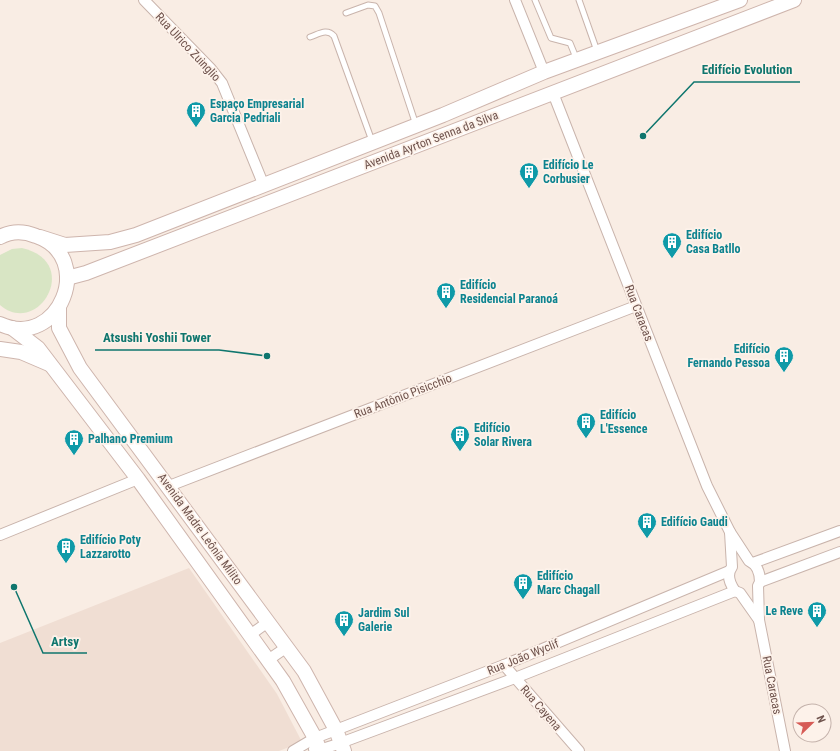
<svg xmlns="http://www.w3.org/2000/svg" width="840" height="751" font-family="'Roboto Condensed',sans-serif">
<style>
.residential{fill:#f0ded3}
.green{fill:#d8e5c4}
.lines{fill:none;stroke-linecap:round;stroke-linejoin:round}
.lane-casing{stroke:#c9b4ac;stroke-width:7}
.street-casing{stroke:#c9b4ac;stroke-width:12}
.secondary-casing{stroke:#ceb5ad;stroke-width:16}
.lane{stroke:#fff;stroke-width:5}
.street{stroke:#fff;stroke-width:10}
.secondary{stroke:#fff;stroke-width:14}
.labels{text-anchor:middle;stroke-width:3.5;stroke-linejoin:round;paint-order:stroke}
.street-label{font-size:12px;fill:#6f534d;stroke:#fdf2ea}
.culture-label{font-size:12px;font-weight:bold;fill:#0d838f;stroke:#fdf2ea;text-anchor:start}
.leader{fill:none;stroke:#0f766e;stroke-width:1.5}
.callout-dot{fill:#0f766e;stroke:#fdf2ea;stroke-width:1.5}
.callout-label{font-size:13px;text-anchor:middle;font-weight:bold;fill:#0f766e;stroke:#fdf2ea;stroke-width:3.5;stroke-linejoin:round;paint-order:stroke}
</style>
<rect width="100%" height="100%" fill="#f9ede4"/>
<!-- residential -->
<path class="residential" d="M189,568l88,126 25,48 -23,9h-279v-108z"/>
<!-- green -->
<path class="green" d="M22,248c61,14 16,90 -22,57v-50l12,-6z"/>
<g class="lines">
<!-- lane casing -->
<g class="lane-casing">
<g id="lane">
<path d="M535,0l16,38 19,5 7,17"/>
<path d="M579,0l18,51"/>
<path d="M346,13l22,-8 7,1 4,7 37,112"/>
<path d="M310,37c9,-3 17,-9 24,-1l38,105"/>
</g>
</g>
<!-- street casing -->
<g class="street-casing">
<g id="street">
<path d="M144,0l67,69 11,14 42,103"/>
<path d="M515,0l29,72"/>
<path d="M553,93l154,393 23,46 19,29c9,4 11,12 11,21l-2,4 1,34 26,131"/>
<path d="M169,486l467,-180"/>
<path d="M730,532l2,35c-6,8 -2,17 3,24l5,2 19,27"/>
<path d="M0,535l138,-56"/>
<path d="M753,563l87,-32"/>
<path d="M760,582l80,-30"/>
<path d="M250,635l18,-13"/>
<path d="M268,660l19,-13"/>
<path d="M504,665l75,86"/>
<path d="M314,749l5,1 16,-5 180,-67 220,-87"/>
<path d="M293,751l22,-13 189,-73 225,-94"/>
</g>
</g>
<!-- secondary casing -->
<g class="secondary-casing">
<g id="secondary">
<path d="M0,237c11,-6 24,-6 36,-1 61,21 23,115 -36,88"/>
<path d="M40,237l25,8 45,-3 26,-7 307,-120 101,-43 196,-72"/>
<path d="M67,278l19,-5 708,-273"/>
<path d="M59,308v20l21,40 224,303 32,59 8,21"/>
<path d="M12,328l26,20 100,131 145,202 32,57 5,13"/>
<path d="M0,349l21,3 28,12"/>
</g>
</g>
<!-- lane -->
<use href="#lane" class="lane"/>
<!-- street -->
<use href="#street" class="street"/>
<!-- secondary -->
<use href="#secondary" class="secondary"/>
</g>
<!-- icons -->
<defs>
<g id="building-pin" transform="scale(1)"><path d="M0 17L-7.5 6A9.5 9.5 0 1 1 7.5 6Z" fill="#0f9aa8" stroke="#fdf2ea"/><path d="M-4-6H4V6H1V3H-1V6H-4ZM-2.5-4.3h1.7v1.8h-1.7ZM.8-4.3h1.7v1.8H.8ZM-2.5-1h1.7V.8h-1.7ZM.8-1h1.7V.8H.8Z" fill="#fff"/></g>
</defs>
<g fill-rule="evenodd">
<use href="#building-pin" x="196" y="111"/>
<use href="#building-pin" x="529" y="172"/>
<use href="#building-pin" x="672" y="242"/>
<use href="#building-pin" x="446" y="292"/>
<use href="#building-pin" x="784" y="356"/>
<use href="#building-pin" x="586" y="422"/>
<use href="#building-pin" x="460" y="435"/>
<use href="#building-pin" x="74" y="439"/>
<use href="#building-pin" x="647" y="522"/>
<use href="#building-pin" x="66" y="547"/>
<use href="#building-pin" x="523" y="583"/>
<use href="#building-pin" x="817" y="611"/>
<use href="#building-pin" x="344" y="620"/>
</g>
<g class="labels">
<!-- street labels -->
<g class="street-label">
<text transform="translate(188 47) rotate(47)" y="4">Rua Ulrico Zuinglio</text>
<text transform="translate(431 140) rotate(-21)" y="4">Avenida Ayrton Senna da Silva</text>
<text transform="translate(639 313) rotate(69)" y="4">Rua Caracas</text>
<text transform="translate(403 396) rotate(-21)" y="4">Rua Antônio Pisicchio</text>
<text transform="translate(200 529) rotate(54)" y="4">Avenida Madre Leônia Milito</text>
<text transform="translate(523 657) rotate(-22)" y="4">Rua João Wyclif</text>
<text transform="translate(772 685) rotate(79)" y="4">Rua Caracas</text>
<text transform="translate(541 708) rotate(49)" y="4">Rua Cayena</text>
</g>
<!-- culture labels -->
<g class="culture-label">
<text x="210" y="108">Espaço Empresarial<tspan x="210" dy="14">Garcia Pedriali</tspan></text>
<text x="543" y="169">Edifício Le<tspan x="543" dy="14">Corbusier</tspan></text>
<text x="686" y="239">Edifício<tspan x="686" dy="14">Casa Batllo</tspan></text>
<text x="460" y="289">Edifício<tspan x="460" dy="14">Residencial Paranoá</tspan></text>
<text x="770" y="353" text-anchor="end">Edifício<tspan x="770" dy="14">Fernando Pessoa</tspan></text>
<text x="600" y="419">Edifício<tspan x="600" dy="14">L'Essence</tspan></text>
<text x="474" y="432">Edifício<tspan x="474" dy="14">Solar Rivera</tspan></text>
<text x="88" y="443">Palhano Premium</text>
<text x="661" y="526">Edifício Gaudi</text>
<text x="80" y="544">Edifício Poty<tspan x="80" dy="14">Lazzarotto</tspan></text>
<text x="537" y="580">Edifício<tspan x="537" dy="14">Marc Chagall</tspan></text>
<text x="803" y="615" text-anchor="end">Le Reve</text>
<text x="358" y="617">Jardim Sul<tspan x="358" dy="14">Galerie</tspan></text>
</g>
</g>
<!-- callouts -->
<path class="leader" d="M643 136L694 82H800M267 356L219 350H95M14 587L43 653H87"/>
<g class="callout-dot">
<circle cx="643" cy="136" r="4"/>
<circle cx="267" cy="356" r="4"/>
<circle cx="14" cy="587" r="4"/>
</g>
<g class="callout-label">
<text x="747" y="74">Edifício Evolution</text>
<text x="157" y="342">Atsushi Yoshii Tower</text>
<text x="65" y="646">Artsy</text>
</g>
<!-- north arrow -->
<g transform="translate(812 723) rotate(67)"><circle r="19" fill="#fdf2ea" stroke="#c4b2ab"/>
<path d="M0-3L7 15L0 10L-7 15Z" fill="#d65b56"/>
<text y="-6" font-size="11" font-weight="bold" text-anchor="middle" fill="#6f534d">N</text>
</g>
</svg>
